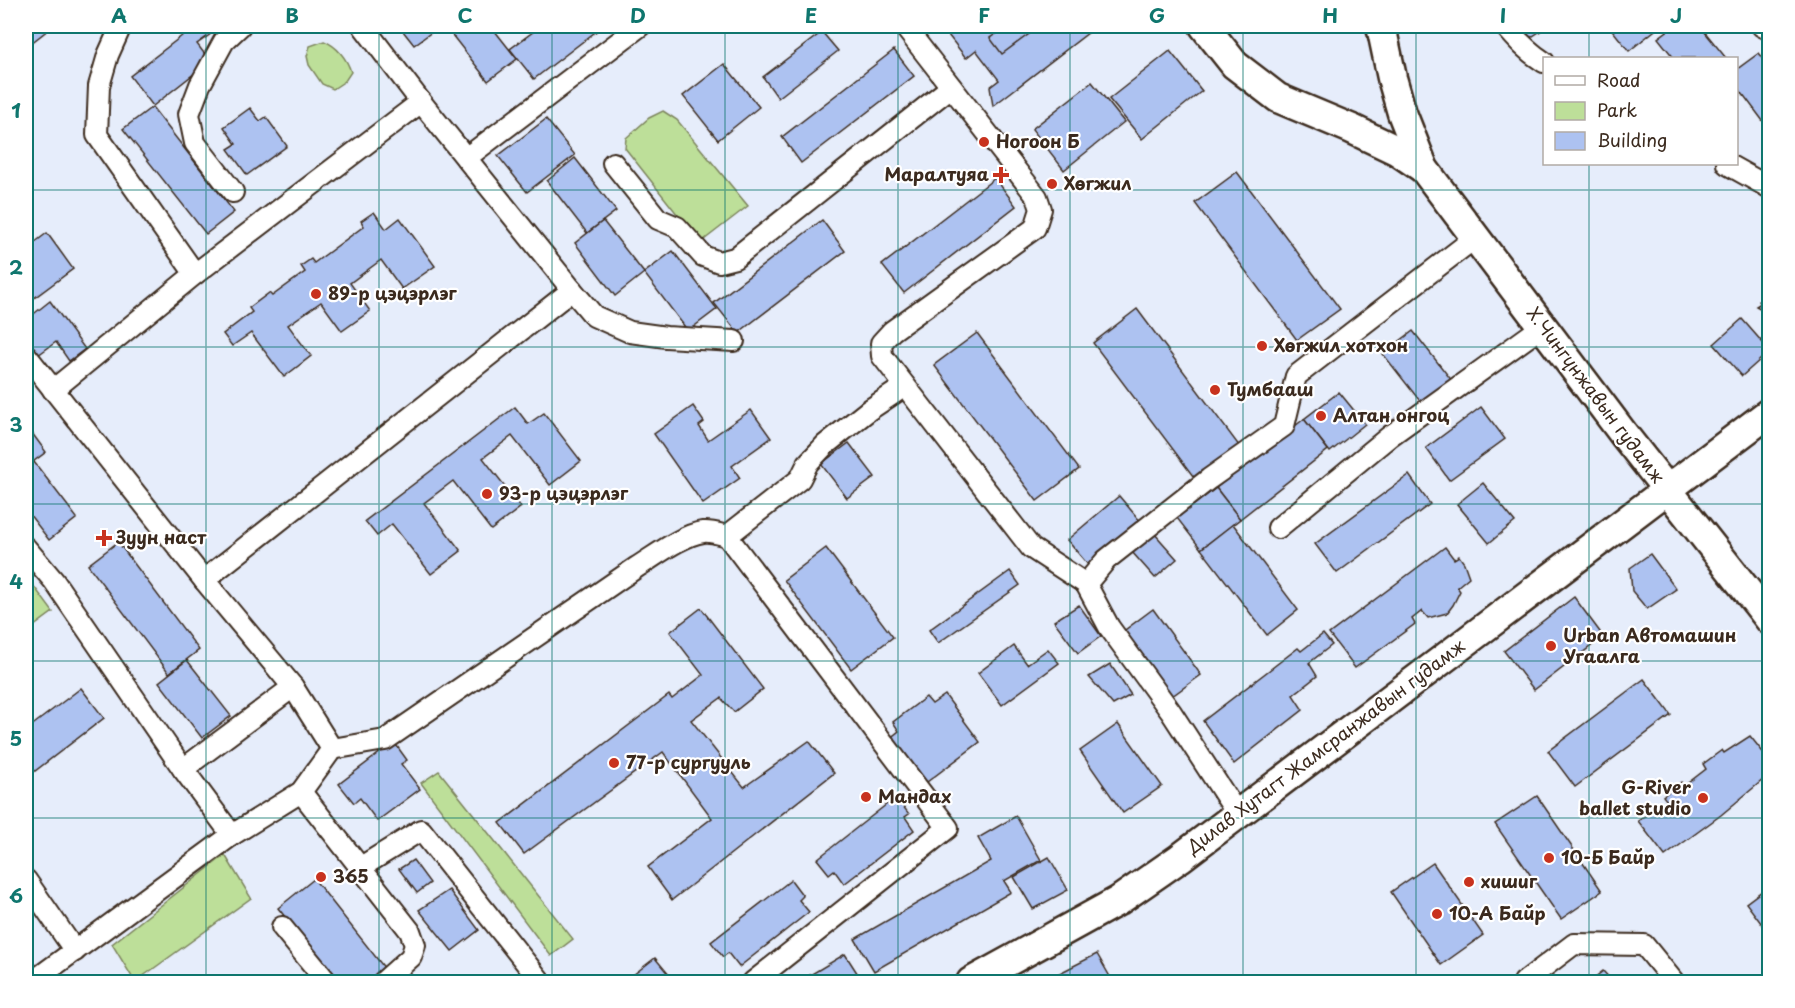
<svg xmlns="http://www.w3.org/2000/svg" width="1795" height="1008" font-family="'Playpen Sans',sans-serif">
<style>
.green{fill:#bddf99;stroke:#7c845c;stroke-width:1.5}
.building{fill:#adc2f1;stroke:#3b2a1e;stroke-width:1.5}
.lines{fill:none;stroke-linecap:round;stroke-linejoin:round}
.minor-casing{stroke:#3b2a1e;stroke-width:24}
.secondary-casing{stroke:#3b2a1e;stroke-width:33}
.minor{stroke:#fff;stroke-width:20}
.secondary{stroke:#fff;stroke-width:28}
.grid{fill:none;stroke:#0f766e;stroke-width:1.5;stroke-opacity:0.55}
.poi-dot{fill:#c8321e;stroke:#fff;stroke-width:2}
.labels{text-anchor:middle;stroke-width:4.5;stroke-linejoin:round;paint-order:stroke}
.poi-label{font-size:18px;font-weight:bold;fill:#3b2a1e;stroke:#fff;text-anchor:start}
.street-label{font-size:18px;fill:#3b2a1e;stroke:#fff}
.neatline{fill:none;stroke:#0f766e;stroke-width:2}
.grid-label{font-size:20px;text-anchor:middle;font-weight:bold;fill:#0f766e}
</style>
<rect width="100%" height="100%" fill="#e6edfb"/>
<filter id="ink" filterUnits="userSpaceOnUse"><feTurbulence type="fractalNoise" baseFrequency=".0167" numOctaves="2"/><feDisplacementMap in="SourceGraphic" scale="12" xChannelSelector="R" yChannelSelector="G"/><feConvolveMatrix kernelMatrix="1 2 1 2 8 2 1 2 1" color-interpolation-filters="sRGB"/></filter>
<g filter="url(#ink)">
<!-- green -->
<g class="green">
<path d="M324,41c13,5 23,18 27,31l-6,9 -12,8 -11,-5 -13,-19 -2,-9 3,-10z"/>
<path d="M663,111l14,9 71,86 -48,37 -75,-95 1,-10 23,-20z"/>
<path d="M27,577l26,35 -27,20v-54z"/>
<path d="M439,771l134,168 -22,17 -130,-173z"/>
<path d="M225,855l26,43 -116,84 -23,-38z"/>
</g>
<!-- building -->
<g class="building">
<path d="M26,26h27l-27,21z"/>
<path d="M181,26h41l-25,18 13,17 -57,45 -23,-30 57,-44z"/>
<path d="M399,26h41l-26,19z"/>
<path d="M445,26h46l26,33 -29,22z"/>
<path d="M541,26h62l-69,53 -24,-30z"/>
<path d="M941,26h156l-104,80 -3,-19 9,-7 -23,-30 -10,8z"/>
<path d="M1007,26h33l-38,28 -12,-16z"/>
<path d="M1521,26h27l-18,12z"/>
<path d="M1609,26h49l1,1 -30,24z"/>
<path d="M1674,26h26l26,32h-52l-16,-20z"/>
<path d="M822,32l16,19 -60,47 -15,-21z"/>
<path d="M894,50l20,26 -113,87 -19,-26z"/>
<path d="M1170,51l32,40 -60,48 -33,-40z"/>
<path d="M1759,53l11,14 -1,62 -33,-44v-15z"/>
<path d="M724,64l35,43 -41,33 -35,-44z"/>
<path d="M1092,82l32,40 -60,48 -32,-41z"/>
<path d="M152,107l82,105 -28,22 -83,-105z"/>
<path d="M250,108l10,13 6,-4 21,29 -40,29 -19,-26 8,-5 -12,-17z"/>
<path d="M546,119l29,36 -48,37 -29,-36z"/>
<path d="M575,158l41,53 -29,22 -40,-52z"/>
<path d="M1237,172l103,137 -43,31 -102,-137z"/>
<path d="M995,178l21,28 -112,87 -22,-28z"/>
<path d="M374,212l12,17 14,-11 35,48 -33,23 -21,-29 -31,23 20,28 -28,20 -21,-29 -33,23 23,31 -27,21 -33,-44 -19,13 -9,-12 29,-22 -3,-4 20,-15 3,3 33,-24 -4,-6 10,-7 3,4 50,-37 -3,-5z"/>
<path d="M822,220l23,31 -107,82 -24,-30z"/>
<path d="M603,221l41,52 -29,23 -40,-53z"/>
<path d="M47,233l26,36 -47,35v-55z"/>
<path d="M673,251l44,58 -29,22 -44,-58z"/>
<path d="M1770,293v21l-14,-8 5,-3 -2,-2z"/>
<path d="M50,301l35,48 -16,12 -13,-19 -18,13 -12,-17v-18z"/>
<path d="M1137,309l103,138 -44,33 -103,-137z"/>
<path d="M1742,319l28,32 -28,25 -28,-32z"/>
<path d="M1413,331l40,51 -30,23 -40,-51z"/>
<path d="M977,333l102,136 -42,32 -103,-136z"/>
<path d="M1339,392l26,32 -35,28 -26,-33z"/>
<path d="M693,406l11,16 -5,4 9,14 43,-30 20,28 -39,28 8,12 -37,26 -49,-70z"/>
<path d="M515,407l13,17 16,-11 37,48 -31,24 -38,-49 -29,22 38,49 -30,23 -38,-49 -29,22 37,48 -30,23 -39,-50 -15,12 -12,-15z"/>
<path d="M1481,407l24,32 -56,41 -23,-32z"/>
<path d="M1304,419l24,31 -88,69 -24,-31z"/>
<path d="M26,425l20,27 -20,15z"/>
<path d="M849,443l26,34 -28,21 -26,-34z"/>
<path d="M34,462l43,56 -28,22 -23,-30v-42z"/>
<path d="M1409,475l21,29 -93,69 -22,-29z"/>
<path d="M1483,483l32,39 -26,21 -32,-39z"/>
<path d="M1216,488l24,31 -39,30 -24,-31z"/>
<path d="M1119,496l22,26 -52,44 -22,-26z"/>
<path d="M1233,524l65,86 -31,25 -66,-86z"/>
<path d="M1154,533l23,26 -22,19 -23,-26z"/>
<path d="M118,542l81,108 -30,23 -81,-108z"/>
<path d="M1445,547l9,12 5,-3 5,7 5,14 -12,10 3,4 -7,14 -6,8 -19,5 -6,-7 -10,8 3,5 -60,44 -26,-34z"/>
<path d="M826,548l67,89 -42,32 -67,-89z"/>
<path d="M1650,554l26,35 -29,20 -15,-18 -2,-23z"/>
<path d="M1010,571l10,14 -82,58 -9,-13z"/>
<path d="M1574,597l26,35 -1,8 -65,50 -30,-39z"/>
<path d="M1079,605l22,31 -23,17 -24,-32z"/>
<path d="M701,608l62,81 -29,23 -13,-14 -30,22 53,67 65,-46 25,32 -162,127 -24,-33 64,-49 -49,-66 -139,102 -24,-31 169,-128 3,4 31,-24 -33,-43z"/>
<path d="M1153,609l48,66 -33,24 -47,-66z"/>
<path d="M1323,634l9,11 -23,18 8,13 -24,19 10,15 -69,54 -31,-43 95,-73 3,3z"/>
<path d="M1014,646l13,18 21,-15 11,14 -57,42 -24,-32z"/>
<path d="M187,660l44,56 -29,22 -43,-56z"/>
<path d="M1110,664l21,31 -18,10 -24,-28z"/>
<path d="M1644,679l27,36 -96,72 -27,-36z"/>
<path d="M81,688l23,30 -78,60v-48z"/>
<path d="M945,695l35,47 -57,43 -34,-46 10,-8 -6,-9 33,-25 6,7z"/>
<path d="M1118,724l44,62 -39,27 -43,-62z"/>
<path d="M1750,736l20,25v13l-49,41 -56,41 -27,-35 29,-20 -4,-5 18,-14 3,4 22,-17 -3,-5 19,-14 2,3z"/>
<path d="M394,742l13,18 -6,4 19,25 -43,32 -17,-23 -6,5 -15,-19z"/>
<path d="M1537,796l65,95 -41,28 -66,-95z"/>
<path d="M896,797l13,17 -4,3 9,13 -70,54 -10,-14 -5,4 -12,-15z"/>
<path d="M1016,816l25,44 -37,21 7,11 -137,79 -19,-32 136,-78 -13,-23z"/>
<path d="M1049,857l19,33 -35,19 -19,-32z"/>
<path d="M413,860l17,23 -13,10 -18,-24z"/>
<path d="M1433,863l50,72 -42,30 -50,-73z"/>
<path d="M314,879l72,91 -17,12h-32l-59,-74z"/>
<path d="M791,880l12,16 -4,4 10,12 -70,55 -11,-14 -5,4 -12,-15z"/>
<path d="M1770,885v50l-24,-32z"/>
<path d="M449,890l30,40 -27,21 -33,-41z"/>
<path d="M845,954l18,28h-54l4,-2 -3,-5z"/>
<path d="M1097,954l16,28h-71z"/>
<path d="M655,958l20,24h-51z"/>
<path d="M1603,971l10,11h-24z"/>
</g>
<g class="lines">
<!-- minor casing -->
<g class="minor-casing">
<g id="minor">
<path d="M121,26l-13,29 -9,31 -2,49 98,139"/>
<path d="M363,26l58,76 151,188 22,26 36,16 36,5 68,4"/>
<path d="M904,26l133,171 4,12 -6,19 -143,103 -11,12 1,13 149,192 55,36 23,43 62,85 67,103"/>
<path d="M1505,26c12,14 23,26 39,36"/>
<path d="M1762,26l8,4"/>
<path d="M466,158l174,-132"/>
<path d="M613,163l45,56 19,8 26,29 16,6 16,-4 216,-171"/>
<path d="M1727,164l43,24"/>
<path d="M233,192l-38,-49 -6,-29 11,-29 24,-44 16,-15"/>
<path d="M26,355l178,225 89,107 39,62"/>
<path d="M53,390l142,-116 226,-172"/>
<path d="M1278,528l112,-92 153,-110"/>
<path d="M727,536l221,292 -195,154"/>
<path d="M26,548l28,33 129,188 49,66"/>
<path d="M204,580l368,-290"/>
<path d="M1086,584l20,-24 103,-81 75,-53 12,-50 180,-139"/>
<path d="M183,769l110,-82"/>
<path d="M301,792l109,139 5,14 -4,12 -28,25"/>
<path d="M361,867l60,-37 120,152"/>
<path d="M26,880l49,71"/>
<path d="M282,927l45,55"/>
<path d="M32,982l200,-147 69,-43 31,-43 53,-9 252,-173c18,-11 45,-32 66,-35 8,-1 16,2 24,4l73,-57 8,-16 17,-18 44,-35 36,-24"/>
<path d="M1524,982l50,-38 70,1 30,37"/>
</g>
</g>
<!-- secondary casing -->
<g class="secondary-casing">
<g id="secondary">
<path d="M1204,26l31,39 43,33 74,31 44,21 28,19"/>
<path d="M1381,26l11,52 10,35 22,56 201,267 145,184"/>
<path d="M971,982l147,-81 62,-43 590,-446"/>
</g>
</g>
<!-- minor -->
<use href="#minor" class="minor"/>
<!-- secondary -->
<use href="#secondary" class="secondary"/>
</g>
</g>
<!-- grid -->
<path class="grid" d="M206,26v956M379,26v956M552,26v956M725,26v956M898,26v956M1070,26v956M1243,26v956M1416,26v956M1589,26v32M1589,164v818M26,190h1744M26,347h1744M26,504h1744M26,661h1744M26,818h1744"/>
<!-- markers -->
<g class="poi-dot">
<circle cx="984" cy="142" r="6"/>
<path d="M998 166h6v6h6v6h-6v6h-6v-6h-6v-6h6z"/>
<circle cx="1052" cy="184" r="6"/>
<circle cx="316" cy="294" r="6"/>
<circle cx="1262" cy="346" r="6"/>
<circle cx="1215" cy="390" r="6"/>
<circle cx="1321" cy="416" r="6"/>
<circle cx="487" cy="494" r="6"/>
<path d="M101 529h6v6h6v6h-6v6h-6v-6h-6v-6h6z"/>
<circle cx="1551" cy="646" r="6"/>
<circle cx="614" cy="763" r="6"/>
<circle cx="866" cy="797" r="6"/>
<circle cx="1703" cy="798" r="6"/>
<circle cx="1549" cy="858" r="6"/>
<circle cx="321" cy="877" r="6"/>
<circle cx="1469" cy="882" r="6"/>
<circle cx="1437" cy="914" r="6"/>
</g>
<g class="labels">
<!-- poi labels -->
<g class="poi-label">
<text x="996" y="148">Ногоон Б</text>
<text x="989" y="181" text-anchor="end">Маралтуяа</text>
<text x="1064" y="190">Хөгжил</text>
<text x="328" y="300">89-р цэцэрлэг</text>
<text x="1274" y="352">Хөгжил хотхон</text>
<text x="1227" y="396">Тумбааш</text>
<text x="1333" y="422">Алтан онгоц</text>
<text x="499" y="500">93-р цэцэрлэг</text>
<text x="116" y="544">Зуун наст</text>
<text x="1563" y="642">Urban Автомашин<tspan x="1563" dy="21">Угаалга</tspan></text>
<text x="626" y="769">77-р сургууль</text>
<text x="1691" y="794" text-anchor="end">G-River<tspan x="1691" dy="21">ballet studio</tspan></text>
<text x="878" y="803">Мандах</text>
<text x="1561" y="864">10-Б Байр</text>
<text x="333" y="883">365</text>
<text x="1481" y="888">хишиг</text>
<text x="1449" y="920">10-A Байр</text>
</g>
<!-- street labels -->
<g class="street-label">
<text transform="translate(1595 395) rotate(53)" y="6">Х.Чингүнжавын гудамж</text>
<text transform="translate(1326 747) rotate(-37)" y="6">Дилав Хутагт Жамсранжавын гудамж</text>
</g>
</g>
<!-- margin -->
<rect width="1795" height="1008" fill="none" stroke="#fff" stroke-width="66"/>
<!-- legend -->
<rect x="1543" y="57" width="195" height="108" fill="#ffffff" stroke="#b1aaa5" stroke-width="1.5"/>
<rect x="1555" y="76" width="30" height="9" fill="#ffffff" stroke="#b1aaa5" stroke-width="1.5"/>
<text x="1597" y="87" font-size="18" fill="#3b2a1e">Road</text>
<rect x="1555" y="102" width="30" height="18" fill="#bddf99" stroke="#b1aaa5" stroke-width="1.5"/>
<text x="1597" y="117" font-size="18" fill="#3b2a1e">Park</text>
<rect x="1555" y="132" width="30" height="18" fill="#adc2f1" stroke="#b1aaa5" stroke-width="1.5"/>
<text x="1597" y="147" font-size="18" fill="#3b2a1e">Building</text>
<rect x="33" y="33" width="1729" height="942" class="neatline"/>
<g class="grid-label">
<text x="119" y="23">A</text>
<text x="292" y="23">B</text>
<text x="465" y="23">C</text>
<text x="638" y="23">D</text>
<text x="811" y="23">E</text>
<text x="984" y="23">F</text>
<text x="1157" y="23">G</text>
<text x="1330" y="23">H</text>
<text x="1503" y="23">I</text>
<text x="1676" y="23">J</text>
<text x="16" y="118">1</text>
<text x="16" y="275">2</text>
<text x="16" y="432">3</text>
<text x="16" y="589">4</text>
<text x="16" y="746">5</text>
<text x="16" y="903">6</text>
</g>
</svg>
